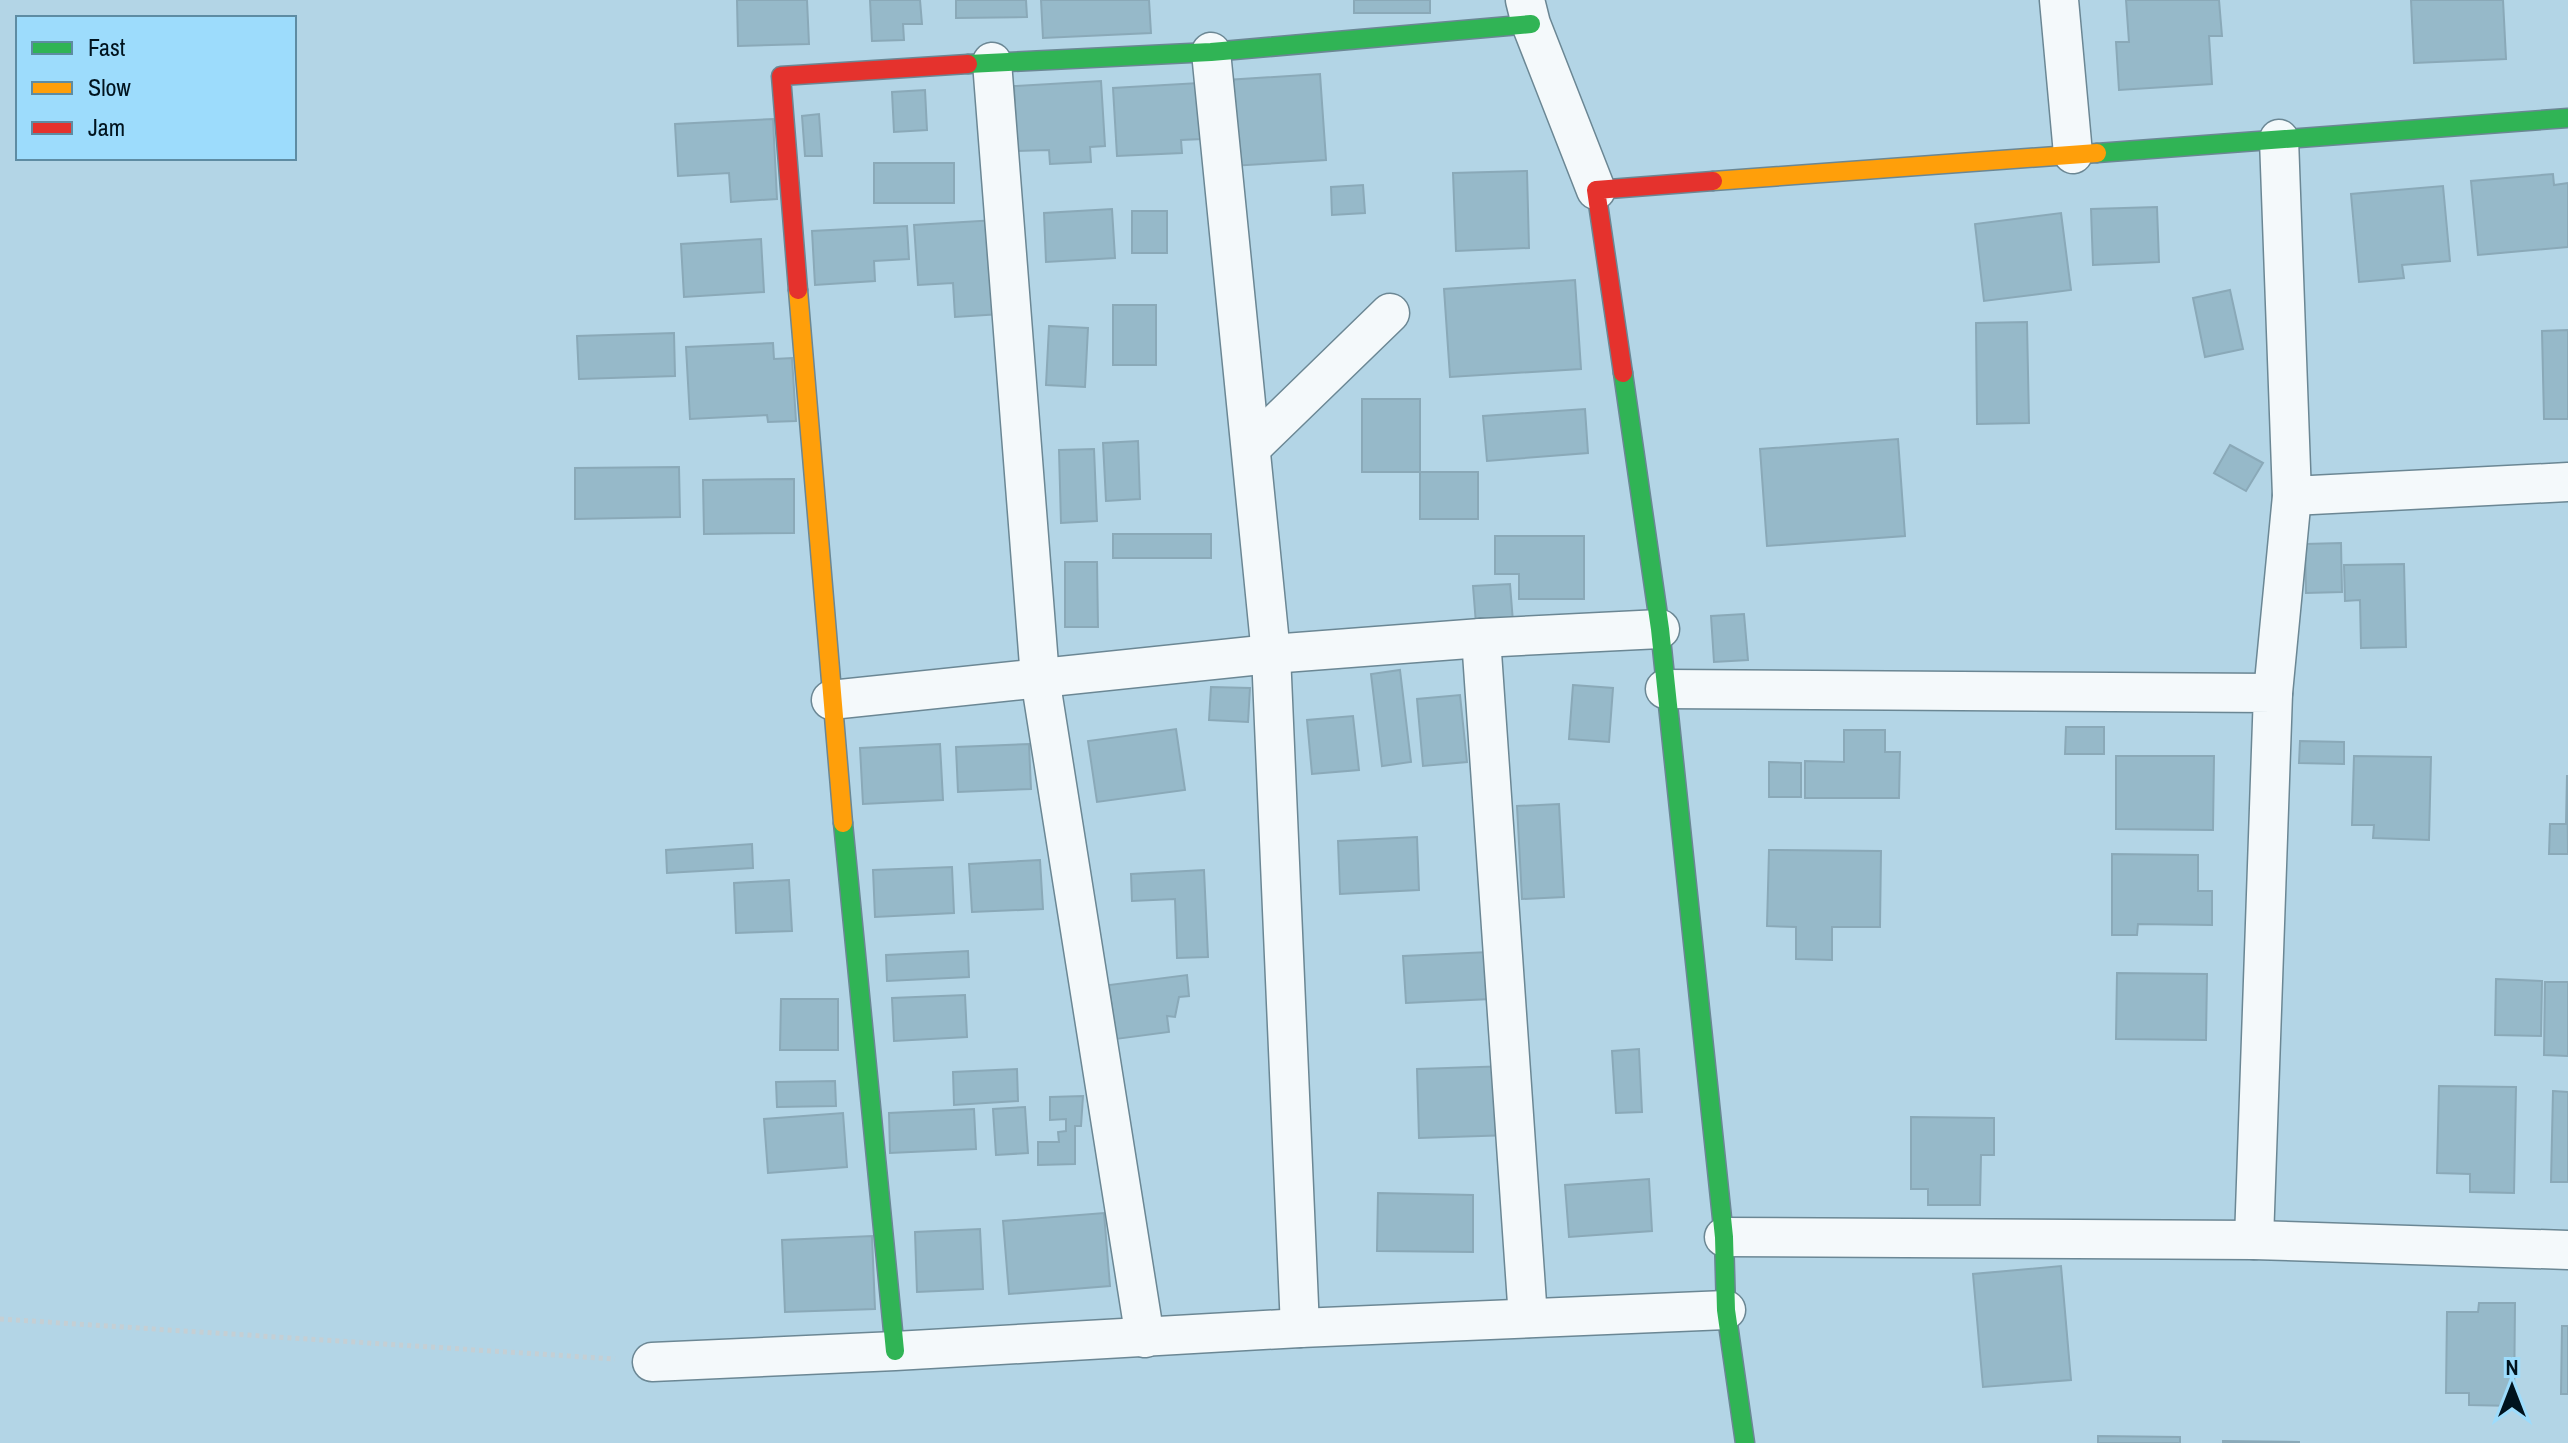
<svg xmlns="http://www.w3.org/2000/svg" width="2568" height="1443" font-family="'Archivo Narrow',sans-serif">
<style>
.building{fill:#96b9c9;stroke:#8aa9b8;stroke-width:2}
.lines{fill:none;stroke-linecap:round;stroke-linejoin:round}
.street-casing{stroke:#6b8794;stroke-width:41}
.fast-casing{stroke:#6b8794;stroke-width:21}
.slow-casing{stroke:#6b8794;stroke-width:21}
.jam-casing{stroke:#6b8794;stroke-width:21}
.path{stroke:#c5cfd4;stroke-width:5;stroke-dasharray:4 4;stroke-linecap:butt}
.street{stroke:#f4f9fb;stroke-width:38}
.fast{stroke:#30b455;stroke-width:18}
.slow{stroke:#ff9f0a;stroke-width:18}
.jam{stroke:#e5322d;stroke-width:18}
</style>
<rect width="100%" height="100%" fill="#b3d5e6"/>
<!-- building -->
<g class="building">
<path d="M737,0h70l2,44 -71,2z"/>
<path d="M870,0h50l2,24h-19l1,16 -32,1z"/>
<path d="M956,0h70l1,17 -71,1z"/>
<path d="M1041,0h108l2,33 -108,5z"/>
<rect x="1354" y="0" width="76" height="13"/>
<path d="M2126,0h93l3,36h-13l3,48 -93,6 -3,-48h13z"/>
<path d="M2411,0h92l3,59 -92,4z"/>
<path d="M1320,74l6,86 -95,6 -5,-86z"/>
<path d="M1101,81l4,65 -15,1 1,15 -41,2 -1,-14 -32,1 -3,-65z"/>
<path d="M1199,83l3,56 -21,1 1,13 -65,3 -4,-68z"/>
<path d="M925,90l2,40 -33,2 -2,-40z"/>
<path d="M819,114l3,42h-17l-3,-40z"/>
<path d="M773,119l4,80 -46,3 -2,-29 -51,3 -3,-52z"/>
<rect x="874" y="163" width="80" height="40"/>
<path d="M1527,171l2,77 -73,3 -3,-78z"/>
<path d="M2553,174l1,11 14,-2v64l-90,8 -7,-74z"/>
<path d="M1363,185l2,28 -33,2 -1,-28z"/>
<path d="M2443,186l7,75 -48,4 2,13 -45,4 -8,-88z"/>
<path d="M2157,207l2,55 -66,3 -2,-56z"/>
<path d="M1112,209l3,49 -69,4 -2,-49z"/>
<rect x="1132" y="211" width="35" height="42"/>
<path d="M2061,213l10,77 -87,11 -9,-77z"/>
<path d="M996,220l5,94 -46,3 -2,-34 -35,2 -4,-60z"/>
<path d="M907,226l2,33 -35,2 1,20 -60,4 -3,-54z"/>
<path d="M761,239l3,53 -80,5 -3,-53z"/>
<path d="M1575,280l6,89 -131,8 -6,-88z"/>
<path d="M2230,290l13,59 -38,8 -12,-59z"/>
<rect x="1113" y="305" width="43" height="60"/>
<path d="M2027,322l2,101 -52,1 -1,-101z"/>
<path d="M1049,326l39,2 -3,59 -39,-2z"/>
<path d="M2568,330v89h-24l-2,-88z"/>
<path d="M674,333l1,43 -96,3 -2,-43z"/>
<path d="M773,343l1,16 18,-1 4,63 -28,1 -1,-7 -77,4 -4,-72z"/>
<rect x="1362" y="399" width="58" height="73"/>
<path d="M1585,409l3,44 -101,8 -4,-45z"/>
<path d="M1898,439l7,97 -138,10 -7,-97z"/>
<path d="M1138,441l2,58 -34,2 -3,-58z"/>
<path d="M2230,445l33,18 -17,28 -32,-18z"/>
<path d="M1094,449l3,72 -36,2 -2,-73z"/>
<path d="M679,467l1,50 -105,2v-51z"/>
<rect x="1420" y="472" width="58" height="47"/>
<path d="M794,479v54l-90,1 -1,-54z"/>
<rect x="1113" y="534" width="98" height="24"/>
<path d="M1495,536h89v63h-65v-25h-24z"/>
<path d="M2341,543l1,49 -36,1 -1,-49z"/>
<path d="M1065,562h32l1,65h-33z"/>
<path d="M2404,564l2,83 -45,1 -1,-48 -15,1 -1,-36z"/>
<path d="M1510,584l3,38 -37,2 -3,-38z"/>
<path d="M1744,614l4,46 -34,2 -3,-46z"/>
<path d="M1400,670l11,92 -29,4 -11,-92z"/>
<path d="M1573,685l40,3 -4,54 -40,-3z"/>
<path d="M1211,687l39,1 -2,34 -39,-2z"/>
<path d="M1460,695l7,67 -44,4 -6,-67z"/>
<path d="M1353,716l6,54 -47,4 -5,-54z"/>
<path d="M2066,727h38v27h-39z"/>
<path d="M1176,729l9,61 -88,12 -9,-61z"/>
<path d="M1844,730h41v22h15l-1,46h-94v-37l39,1z"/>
<path d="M2300,741l44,1v22l-45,-1z"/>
<path d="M940,744l3,56 -80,4 -3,-56z"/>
<path d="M1029,744l2,45 -73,3 -2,-45z"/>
<path d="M2116,756h98l-1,74 -97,-1z"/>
<path d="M2354,756l77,1 -2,83 -56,-2 1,-13h-22z"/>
<path d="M1769,762l32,1v34h-32z"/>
<path d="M2567,775l1,79h-19l1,-30h16z"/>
<path d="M1559,804l5,93 -42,2 -5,-93z"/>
<path d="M1417,837l2,53 -79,4 -2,-53z"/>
<path d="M752,844l1,24 -86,5 -1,-23z"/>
<path d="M1769,850l112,1 -1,76h-48v33l-36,-1v-32l-29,-1z"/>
<path d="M2112,854l86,1v36h14v34l-74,-1 -1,11h-25z"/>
<path d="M1040,860l3,49 -71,3 -3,-48z"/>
<path d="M952,867l2,46 -79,4 -2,-47z"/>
<path d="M1204,870l4,87 -31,1 -2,-59 -43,2 -1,-27z"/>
<path d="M789,880l3,51 -56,2 -2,-50z"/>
<path d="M968,951l1,26 -82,4 -1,-26z"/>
<path d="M1489,952l2,47 -85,4 -3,-47z"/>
<path d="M2117,973l90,1 -1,66 -90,-1z"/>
<path d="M1187,975l2,21 -10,1 -4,20 -8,-1 2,16 -53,7 -7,-54z"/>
<path d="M2496,979l46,2 -1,55 -46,-1z"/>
<path d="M2545,982h23v74l-24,-1z"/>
<path d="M965,995l2,42 -73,4 -2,-43z"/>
<path d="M781,999h57v51h-58z"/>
<path d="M1639,1049l3,63 -26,1 -4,-62z"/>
<path d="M1510,1066l2,69 -93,3 -2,-69z"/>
<path d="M1017,1069l1,32 -64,4 -1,-33z"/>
<path d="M835,1081l1,25 -59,1 -1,-25z"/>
<path d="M2439,1086l77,1 -2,106 -44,-1v-18l-33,-1z"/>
<path d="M2553,1091l15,1v90h-17z"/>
<path d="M1083,1096l-2,30h-6v38l-37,1v-23h21l-1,-10 8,-1v-12l-16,1v-23z"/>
<path d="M1025,1107l3,46 -32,2 -3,-46z"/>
<path d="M974,1109l2,40 -86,4 -1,-40z"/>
<path d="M843,1113l4,54 -79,6 -4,-54z"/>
<path d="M1911,1117l83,1v37h-13l-1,50h-52v-16h-17z"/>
<path d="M1649,1179l3,52 -83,6 -4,-52z"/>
<path d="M1378,1193l95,2v57l-96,-1z"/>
<path d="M1104,1213l6,73 -101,8 -6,-73z"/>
<path d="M980,1229l3,60 -66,3 -2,-60z"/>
<path d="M872,1236l3,73 -90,3 -3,-72z"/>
<path d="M2061,1266l10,114 -88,7 -10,-113z"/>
<path d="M2479,1303h36l-1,103 -45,-1v-12h-23l1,-81h31z"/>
<path d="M2562,1326h6v68h-7z"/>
<path d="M2098,1436l82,1v6h-82z"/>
<path d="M2223,1441l76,1v1h-76z"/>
</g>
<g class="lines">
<!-- street casing -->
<g class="street-casing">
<g id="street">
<path d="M1525,0l6,24 65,166"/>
<path d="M2059,0l14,154"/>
<path d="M1211,52l60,602 29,674"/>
<path d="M992,62l48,616 105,660"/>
<path d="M2279,139l13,357 276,-14"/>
<path d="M1251,448l139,-135"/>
<path d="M1481,638l47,680"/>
<path d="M1665,689l608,4 -19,547"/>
<path d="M2273,693l19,-197"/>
<path d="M831,700l440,-46 210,-16 179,-9"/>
<path d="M1724,1237l530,3 314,10"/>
<path d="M652,1362l243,-11 405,-23 426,-18"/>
</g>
</g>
<!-- fast casing -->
<g class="fast-casing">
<g id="fast">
<path d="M968,64l243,-12 320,-28"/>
<path d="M2097,153l471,-35"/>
<path d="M1623,373l37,256 64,608 2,73 19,133"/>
<path d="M843,823l52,528"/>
</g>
</g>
<!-- slow casing -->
<g class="slow-casing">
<g id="slow">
<path d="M1713,181l384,-28"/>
<path d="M798,290l45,533"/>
</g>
</g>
<!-- jam casing -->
<g class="jam-casing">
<g id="jam">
<path d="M798,290l-17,-214 187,-12"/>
<path d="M1623,373l-27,-183 117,-9"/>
</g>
</g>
<!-- path -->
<path class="path" d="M0,1319l615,40"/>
<!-- street -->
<use href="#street" class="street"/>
<!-- fast -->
<use href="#fast" class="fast"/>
<!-- slow -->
<use href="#slow" class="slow"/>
<!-- jam -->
<use href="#jam" class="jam"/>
</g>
<!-- legend -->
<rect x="16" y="16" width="280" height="144" fill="#9ddcfc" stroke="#5e8ca3" stroke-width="2"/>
<rect x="32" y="42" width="40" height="12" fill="#30b455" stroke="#5e8ca3" stroke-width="2"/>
<text x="88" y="56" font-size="24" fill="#00131e">Fast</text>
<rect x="32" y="82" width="40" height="12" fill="#ff9f0a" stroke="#5e8ca3" stroke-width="2"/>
<text x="88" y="96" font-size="24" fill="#00131e">Slow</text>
<rect x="32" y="122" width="40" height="12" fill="#e5322d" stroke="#5e8ca3" stroke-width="2"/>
<text x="88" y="136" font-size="24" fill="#00131e">Jam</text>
<!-- north arrow -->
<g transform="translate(2512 1387)" stroke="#9ddcfc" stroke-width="6" paint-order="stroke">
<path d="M0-6L14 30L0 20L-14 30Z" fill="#00131e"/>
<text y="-12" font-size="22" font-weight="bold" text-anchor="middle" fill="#00131e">N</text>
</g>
</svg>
